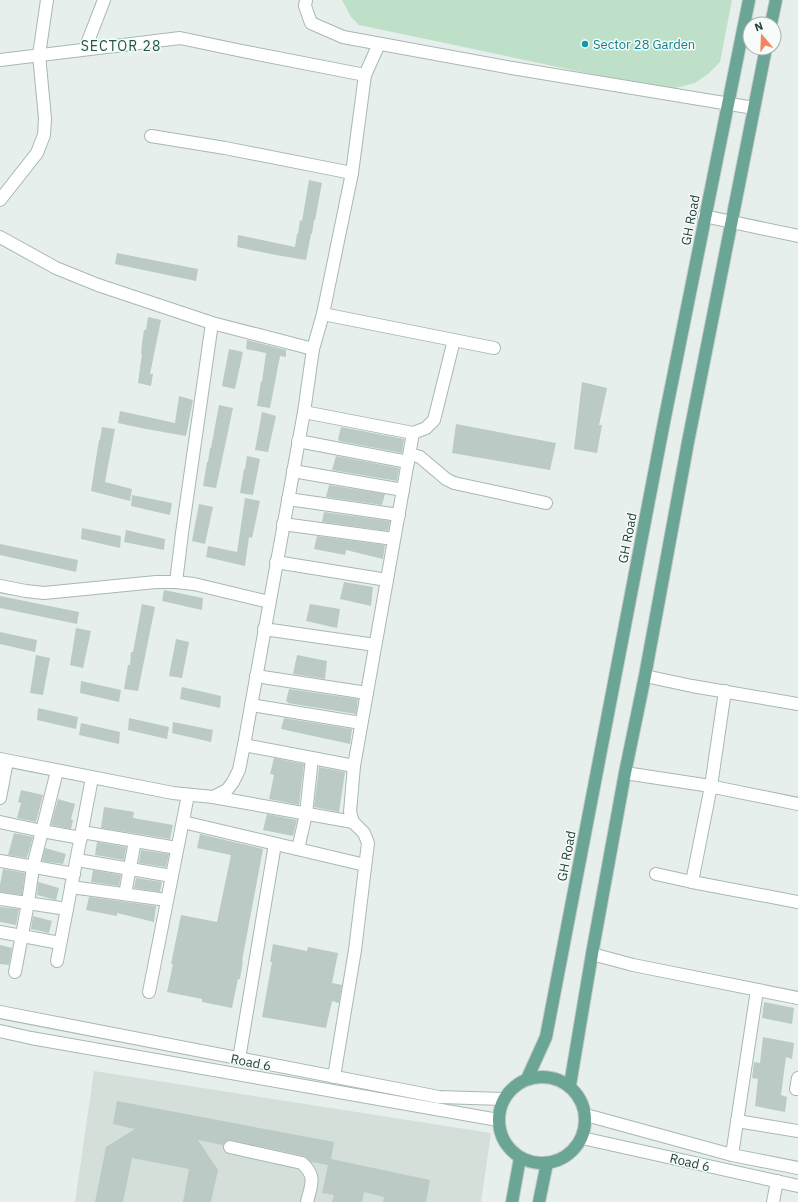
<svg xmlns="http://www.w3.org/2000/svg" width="798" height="1202" font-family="'IBM Plex Sans',sans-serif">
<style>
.built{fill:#d4dfda}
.green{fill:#bfe0c8}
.building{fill:#bbcac4}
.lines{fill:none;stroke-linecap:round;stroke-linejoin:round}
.minor-casing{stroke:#a8b8b2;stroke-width:14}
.major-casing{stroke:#c2cac8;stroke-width:14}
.minor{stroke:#fff;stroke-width:12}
.major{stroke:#6aa596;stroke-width:12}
.culture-dot{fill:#0f9aa8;stroke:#f7fbf9;stroke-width:1.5}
.labels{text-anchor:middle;stroke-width:3;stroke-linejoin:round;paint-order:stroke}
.culture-label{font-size:13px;fill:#0d838f;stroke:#f7fbf9;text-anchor:start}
.street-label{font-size:13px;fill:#24423a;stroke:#f7fbf9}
.neighbourhood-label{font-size:14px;letter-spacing:1px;fill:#1f5548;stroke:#f7fbf9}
</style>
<rect width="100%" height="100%" fill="#e6efeb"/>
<!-- built -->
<path class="built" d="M94,1071l397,62 -10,69h-406z"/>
<!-- green -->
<path class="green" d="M342,0h390l-12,62 -12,12 -13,9 -28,7 -308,-65 -8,-8z"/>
<!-- building -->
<g class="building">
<path d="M309,180l13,3 -7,37h-1l-2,14h-1l-5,26 -30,-5 -39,-8 1,-12 57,12 2,-13h1l2,-14 2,1z"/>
<path d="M117,253l81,16 -2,12 -81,-17z"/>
<path d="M148,317l13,3 -11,54h3l-2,12 -13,-3 4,-29h-1l1,-11 2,-13h2z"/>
<path d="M247,340l39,10v7l-6,-1 -10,52 -13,-2 4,-25 1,1 4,-29 -20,-4z"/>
<path d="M229,349l14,3 -8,37 -13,-3z"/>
<path d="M582,382l25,6 -8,37h3l-5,28 -23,-4z"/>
<path d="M179,396l14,4 -7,36 -40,-7 -28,-6 2,-12 55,12z"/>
<path d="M219,405l14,3 -17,80 -13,-2 4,-24h1l2,-14h1z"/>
<path d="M262,412l14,4 -8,36 -13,-2z"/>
<path d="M456,424l100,19 -6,27 -98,-17z"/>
<path d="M102,427l13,2 -10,53 27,7 -2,12 -39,-10 6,-39 2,-12h1z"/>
<path d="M341,427l63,12 -2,14 -63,-12v-1l-1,-1z"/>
<path d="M247,456l13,3 -7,36 -13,-2 4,-24h1z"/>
<path d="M336,456l63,12 -2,13 -65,-11z"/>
<path d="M329,485l56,9 -3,11 -56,-8z"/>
<path d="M132,495l40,8 -2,12 -39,-9z"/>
<path d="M245,498l15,3 -8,37 -3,-1 -4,29 -39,-9 2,-11 29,6z"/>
<path d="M199,504l14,3 -8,37 -13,-3z"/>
<path d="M324,512l66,9 -2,10 -66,-9z"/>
<path d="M82,528l39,8 -1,12 -39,-9z"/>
<path d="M126,530l39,9 -1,11 -40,-8z"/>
<path d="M317,536l68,9 -2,14 -37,-9 -1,5 -31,-6z"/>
<path d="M0,544l78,16 -2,12 -76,-17z"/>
<path d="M344,582l29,5 -2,19 -31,-7z"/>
<path d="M164,590l39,8 -1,12 -40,-9z"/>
<path d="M0,596l79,16 -2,12 -77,-16z"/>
<path d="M142,604l13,3 -17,84 -14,-2 4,-24h2l1,-13h2z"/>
<path d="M310,604l30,5 -3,19 -31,-7z"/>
<path d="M76,628l15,3 -8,37 -13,-3z"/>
<path d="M0,632l37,8 -2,12 -35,-8z"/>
<path d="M176,639l13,3 -7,36 -13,-2z"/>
<path d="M36,655l14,3 -7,37 -13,-2z"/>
<path d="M297,655l30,6 -2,18 -32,-5z"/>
<path d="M81,681l40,9 -2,12 -39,-9z"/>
<path d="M182,687l39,9 -1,12 -40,-9z"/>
<path d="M289,689l69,10 -2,15 -69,-11 1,-1 -2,-1z"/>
<path d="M38,708l40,9 -2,12 -39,-9z"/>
<path d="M129,718l40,9 -2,12 -39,-9z"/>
<path d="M284,718l68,11 -2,15 -69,-15z"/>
<path d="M173,722l40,8 -2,12 -39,-9z"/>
<path d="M81,723l39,9 -1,12 -40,-9z"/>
<path d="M274,758l30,6 -5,41 -30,-6 5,-24 -4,-1z"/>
<path d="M319,767l26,5 -6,40 -25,-5z"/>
<path d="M21,790l22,5 -7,27 -19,-4 4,-15 -3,-1z"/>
<path d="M58,799l17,5 -4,15 2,1 -2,9 -20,-4z"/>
<path d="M104,807l30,5 -1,6 40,7 -3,14 -69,-11z"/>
<path d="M267,814l30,6 -4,16 -30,-6z"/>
<path d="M14,833l19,4 -6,21 -19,-3z"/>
<path d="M200,834l63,15 -21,112h1l-3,18h-2l-6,29 -30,-6v-3l-35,-7 6,-28h-2l10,-49 36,7 14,-67 -34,-7z"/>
<path d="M97,842l29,5 -2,13 -29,-5z"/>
<path d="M45,848l21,6 -3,10 -21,-3z"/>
<path d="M141,850l28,4 -3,13 -27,-4z"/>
<path d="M3,869l22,4 -3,22 -22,-3v-7z"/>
<path d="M93,870l28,5 -2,11 -28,-4z"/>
<path d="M136,878l26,4 -2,10 -26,-4z"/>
<path d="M38,882l21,6 -3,12 -19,-5z"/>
<path d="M89,897l67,9 -2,16 -37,-9v3l-31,-6z"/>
<path d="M0,907l19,2 -3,16 -16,-3z"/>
<path d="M33,916l19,5 -3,12 -18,-4z"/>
<path d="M273,944l34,7 1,-4 30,6 -6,30 10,2 -3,18 -7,-2 -6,27 -64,-11 10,-55h-2z"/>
<path d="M0,945l12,3 -3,17 -9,-1z"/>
<path d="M764,1002l30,6 -2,16 -30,-6z"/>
<path d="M763,1037l31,6 -2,16 -6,-2 -5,38 6,2 -2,15 -30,-6 3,-27 -6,-1 2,-16 6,1z"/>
<path d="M117,1101l217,41 -3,17 99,21 -4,22h-43l1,-5 -20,-5 -2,10h-30l2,-7 -12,-2 6,-28 -17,-3 -7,-6 -73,-16 -6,2 -2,3 -25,-5 20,30 -7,32h-28l6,-33 -57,-11 -9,44h-28l11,-55 29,-18 -22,-5z"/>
</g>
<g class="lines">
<!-- minor casing -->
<g class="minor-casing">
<g id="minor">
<path d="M306,0l-1,6 6,17 32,14 169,31 242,40"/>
<path d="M85,49l19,-49"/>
<path d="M0,60l180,-22 62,13 123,24"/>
<path d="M151,136l74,12 127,25"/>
<path d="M0,200l37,-47 7,-18 1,-17 -6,-63 8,-55"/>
<path d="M704,216l94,20"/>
<path d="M0,237l56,31 42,17 114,38 101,26"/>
<path d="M323,314l171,34"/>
<path d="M304,412l109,21 -59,333 -4,46 3,10 11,11 4,10 -13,107 -21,127"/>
<path d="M413,433l13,-5 8,-8 20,-80"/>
<path d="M298,441l110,21"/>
<path d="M410,454l10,3 26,22 8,4 92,20"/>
<path d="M293,471l110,19"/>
<path d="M288,499l111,16"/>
<path d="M283,524l111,15"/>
<path d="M276,562l111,18"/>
<path d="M176,582l6,-49 30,-210"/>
<path d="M0,586l26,5 18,2 112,-11h20l18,2 75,18"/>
<path d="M264,629l111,16"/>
<path d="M256,676l111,17"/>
<path d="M645,676l47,10 106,18"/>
<path d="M251,705l110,18"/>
<path d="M244,745l110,21"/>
<path d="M0,759l173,34 40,4 14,-7 6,-8 6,-12 5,-25 60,-333 9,-63 10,-35 29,-141 13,-98 14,-31"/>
<path d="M625,773l79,12 94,19"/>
<path d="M213,797l140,25"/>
<path d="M0,798l7,-37"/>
<path d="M0,822l42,9 39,7"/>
<path d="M183,822l182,43"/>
<path d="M82,832l95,16"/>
<path d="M298,849l8,-35 6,-56"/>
<path d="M77,860l95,16"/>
<path d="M0,861l74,13"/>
<path d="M656,874l36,8 106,20"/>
<path d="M692,882l19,-96 14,-95"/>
<path d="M71,887l96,13"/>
<path d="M125,894l10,-53"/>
<path d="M0,899l67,10"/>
<path d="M0,932l60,11"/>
<path d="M592,954l41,11 165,33"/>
<path d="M57,961l35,-183"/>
<path d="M15,972l13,-69 5,-36 24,-96"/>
<path d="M149,992l39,-197"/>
<path d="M0,1012l439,85 65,2"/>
<path d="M0,1031l31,7 467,82"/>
<path d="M239,1059l36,-215"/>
<path d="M798,1078l-2,11h2"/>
<path d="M586,1115l146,40 66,13"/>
<path d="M737,1121l61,10"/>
<path d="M582,1138l216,48"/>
<path d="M230,1147l72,16c15,14 9,22 5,39"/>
<path d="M732,1155l25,-165"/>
<path d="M773,1202l4,-21"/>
</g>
</g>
<!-- major casing -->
<g class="major-casing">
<g id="major">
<path d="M771,24l5,-24"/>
<circle cx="542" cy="1120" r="43"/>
<path d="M527,1079l19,-42 118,-615 85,-422"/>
<path d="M570,1085l22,-131 33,-181 20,-97 43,-234 78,-394"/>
<path d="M512,1202l8,-44"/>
<path d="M539,1202l8,-39"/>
</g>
</g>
<!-- minor -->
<use href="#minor" class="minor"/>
<!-- major -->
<use href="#major" class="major"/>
</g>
<!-- markers -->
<circle class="culture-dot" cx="585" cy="44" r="4"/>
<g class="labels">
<!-- culture labels -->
<g class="culture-label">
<text x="593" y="49">Sector 28 Garden</text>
</g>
<!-- street labels -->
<g class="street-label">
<text transform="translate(690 220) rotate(-79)" y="5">GH Road</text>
<text transform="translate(627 538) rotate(-79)" y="5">GH Road</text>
<text transform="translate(566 856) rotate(-79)" y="5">GH Road</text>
<text transform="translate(251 1062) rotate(11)" y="5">Road 6</text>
<text transform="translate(690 1162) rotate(13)" y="5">Road 6</text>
</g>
<!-- neighbourhood labels -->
<g class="neighbourhood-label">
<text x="121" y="51">SECTOR 28</text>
</g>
</g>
<!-- north arrow -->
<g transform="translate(762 36) rotate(341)"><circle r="19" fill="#f7fbf9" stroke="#a3b1ad"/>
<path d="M0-3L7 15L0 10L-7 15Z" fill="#f4845f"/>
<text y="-6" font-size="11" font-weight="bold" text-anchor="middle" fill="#24423a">N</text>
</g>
</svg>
